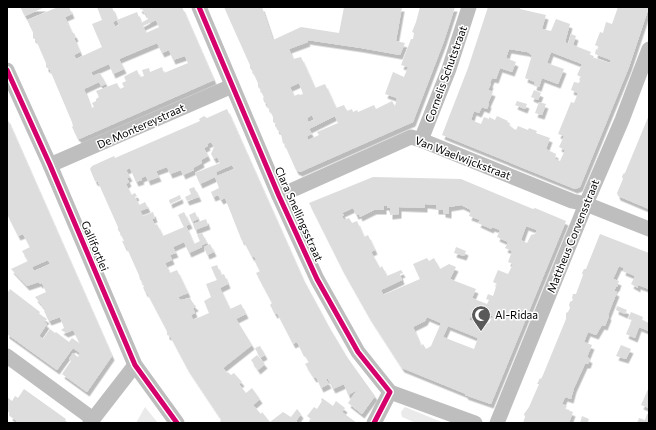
<svg xmlns="http://www.w3.org/2000/svg" width="656" height="430" font-family="Commissioner,sans-serif">
<style>
.green{fill:#eaeaea}
.building{fill:#ddd;fill-rule:evenodd;filter:url(#shadow)}
.lines{fill:none;stroke-linecap:round;stroke-linejoin:round}
.minor{stroke:#bebebe;stroke-width:15}
.cycleway-casing{stroke:#fff;stroke-width:8}
.cycleway{stroke:#d6006c;stroke-width:5}
.labels{text-anchor:middle;stroke-width:3;stroke-linejoin:round;paint-order:stroke}
.street-label{font-size:11px;fill:#000;stroke:#fff}
.poi-label{font-size:11px;fill:#000;stroke:#fff;text-anchor:start}
</style>
<defs>
<filter id="shadow"><feDropShadow dx="2.5" dy="4.5" stdDeviation="0" flood-color="#0004"/></filter>
</defs>
<rect width="100%" height="100%" fill="#fff"/>
<!-- green -->
<g class="green">
<path d="M145,407l13,16h-22z"/>
<path d="M405,407l39,16h-28l-14,-6 -1,-5z"/>
</g>
<!-- building -->
<g class="building">
<path d="M20,7h25l-20,9z"/>
<path d="M58,7h11l3,7 -7,3 7,16h2l2,4 -2,1 6,14 -6,3 2,4 26,-12 -10,-23 10,-4 -5,-13h15l5,13 -4,2 2,5 4,-2 -2,-5 20,-8 4,11 7,-4 -2,-6 -1,1 -3,-5 -1,1 -2,-3h43l32,73 -135,59 -1,-2h-1l-5,-10 1,-1 -1,-4 -22,-52 -4,-3v-4l-10,-23 -3,-2v-6l-6,-12zM156,20l3,7 -13,6 -3,-7zM157,43l5,10 7,-3 4,10 12,-4 3,7 -24,10 -2,-6 -12,5 -1,-4 -7,2 2,6 -4,1 -3,-7 -10,5 -3,2 2,4 -4,2 2,4 -4,2 -3,-6 -21,8 3,6 -3,2v2l-4,2 2,4 -3,1 -7,-19 15,-7 2,4 5,-2 -6,-11 -7,3 -2,-4 18,-8 4,10 11,-5 -5,-10z"/>
<path d="M224,7h38l11,33 28,-13 38,6 5,-26h58l-6,34 9,2 -5,12 -39,-7 -54,-8 1,2 -19,7 4,10 8,-2 14,31 10,-4 11,24 8,-3 3,6 5,-2 1,3 4,-2 1,2 16,-7 2,4 16,-8 3,5 2,-8 -12,-4 8,-22 11,5 4,-10 -7,-2 10,-26h2l1,-6 -2,-1 4,-10 4,-15h35l-11,34 -31,81 -113,50 -4,-2 -12,-27 -1,1 -2,-10 -2,-4h-2l-1,-6 -3,-2v-5l-3,-7 -3,-3v-3l-3,-2 -1,-4 1,-1 -4,-8 -2,-2v-4l-5,-11 -3,-4v-3zM299,83l4,11 -3,1 -1,-1 -5,2 -4,-9zM312,115l2,5 -6,2 -1,-4zM335,116l3,7 -21,9 2,3 -11,5 -1,-4 5,-2 -3,-5z"/>
<path d="M488,7h32v2l26,6 -4,14 9,2 5,-12 14,5 -5,18 3,2 3,-10 5,2 -3,9 18,7 -2,4 21,7 1,-3 -16,-6 1,-5 2,1 1,-3 -4,-2 5,-13 3,1 3,-11 6,2 6,-17h31l-20,60 -49,120 -5,2 -133,-54 26,-67zM509,49l18,3 5,3 -7,23 10,4 -1,4 5,1 3,-9 16,6 6,-15 -17,-6 4,-11 31,12 -5,11 4,2 -2,6 -5,-1 -3,8 7,3 -4,10 -3,-1 -13,32 6,2 -5,11 6,3 -5,11 -5,-2 1,-5 -10,-5 4,-11 -14,-5 1,-2 -8,-3 -1,2 -10,-4 -2,4 -7,-4 1,-3 -3,-1 1,-1 -11,-5 -2,4 -6,-3v2l-5,-2 -3,7 -10,-4 3,-9 5,2 3,-6 5,2 2,-5 -1,-1 5,-11 -5,-2 3,-6 -1,-1 2,-5 4,1 4,-11 12,4 4,-10 -10,-4z"/>
<path d="M534,90l7,3 -3,7 -7,-3z"/>
<path d="M517,101l10,3 -2,5 -10,-4z"/>
<path d="M539,102l7,2 -4,11 -7,-2z"/>
<path d="M227,109l75,168 27,50 18,30 28,39 -13,18 -14,-11 9,-13 -9,5 -4,-11 -11,5 -5,-10h-2l3,5 -8,4 -5,-11 -2,1 -9,-14 4,-2 -6,-10h-1l-5,-10 -4,2 -16,-31 -2,1 -5,-9 2,-2 -16,-30 4,-2 -6,-11h2l-2,-4 -2,1 -9,-17 -1,1 -17,-43 -4,2 -3,-5 -5,2 -2,-5 8,-4 -4,-11 -15,7 -5,-11 25,-10 -3,-6 -3,2 -3,-5 3,-7 -3,-5 -4,2 1,2 -4,2 4,8 -7,4 1,3 -9,5 1,2 -11,5 -2,-5 -11,4 -3,-7 -11,4 3,6 -11,4 -2,-5 -5,2 1,2 -6,2 -6,-14 -4,2 4,7 -3,1 2,4 -3,2 5,11 4,-2 2,3 -2,1 4,8 6,-3 3,6 -8,3 3,5 10,-4 2,6 -3,1 3,6 2,-1 6,12 21,-9 -6,-12 6,-3 6,12 -4,2 8,18 6,-3 -3,-6 5,-2 5,10 -5,2v2l-13,6 -5,-11 -11,5 3,6 -6,2 2,5 -7,3 5,10 7,-3 11,23 -10,4 2,3 10,-2 4,7h1l1,2 -3,1 2,5 -4,2 2,5 16,-7 -5,-12 7,-4 -5,-13 11,-4 -6,-13 6,-2 4,10 3,-1 4,10 -8,4 10,21 11,-5 5,10 -10,5 16,26 -29,23 4,5 1,-1 3,3 3,-2 8,9 -3,2 7,9 6,-5 8,11 -7,6 8,9 1,-2 8,10 13,-10 8,5 6,-8 4,5 -5,7 2,2h-78l1,-4 -34,-51 -17,-32 -3,-1v-4l-20,-38 -2,-1 -2,-5h1l-2,-6 -2,-1 -1,-5 -13,-29 -1,1 -3,-6h2l-3,-7 -3,-4v-3l-20,-45 -3,-1 -5,-12 2,-3 22,-10 1,2 85,-37 -1,-2 5,-3 3,2zM232,165l2,4 -17,7 -1,-4z"/>
<path d="M649,115l-1,72 1,22 -31,-13 -1,-3 6,-14 -1,-2 1,-3 2,-1z"/>
<path d="M7,118l105,238 -25,36 -25,-18 9,-13 -2,-2 4,-6 5,4 2,-4 -7,-5 -16,22 -50,-36v-43l1,1 2,-3 30,23 -1,2 8,5 -3,3 3,2 -8,12 4,3 7,-10 5,4 1,-1 13,10 3,-4 10,7 -3,-5h-1l-5,-10 -7,3 -5,-3 3,-2 -4,-11 -11,4 -5,-10 2,-1 -11,-13 11,-5 -4,-9 -2,1 -1,-2 -12,4 -16,-17 17,-8 -6,-10 8,-4 -7,-13 -5,2 -11,-22v-18h1l-1,-3zM48,260l2,4 -16,7 -2,-4z"/>
<path d="M373,177l88,2 72,30 2,-1 31,13 -75,183 -26,-9 1,-1 -64,-26 -33,-51 -26,-46 -34,-68zM425,204l11,1v5h7v3l6,1v-7l12,-2 10,5 -2,6 11,4 -2,3 13,6 1,-2 8,3 -3,7 11,5 -3,6 7,3 -4,11 5,2 -5,10 -10,-4 -5,12 4,2 -4,12 -5,-2 -2,5 3,1 -2,4 -15,-6 4,-9 -26,-10 6,-12 -7,-3 -9,5 -6,-11 -5,3 -2,-3 -14,6 7,15 -37,16 -2,-5 21,-10 -2,-6 3,-1 -2,-3 -14,6 -5,-10 -2,2 -9,-16 4,-2 -7,-15 -4,2 -7,-16 -5,2 -3,-5 -5,2 -2,-4 2,-1 -2,-2 11,-5 3,7 3,-1 1,3 14,-7h10v-4h3v2h3v7l9,-1v-7l26,1zM526,226l11,4 -2,4 -4,1 -4,8 -6,-3zM474,308l19,8 -4,7 -3,-1 -1,4 -16,-6zM427,317l14,6 -10,23 -5,3 -3,-5 -2,2 -8,-19 12,-6zM448,326l30,12 -4,11 -31,-12z"/>
<path d="M194,187l5,10 -12,4 -2,-4 6,-3 -2,-5z"/>
<path d="M180,195l1,4 -11,5 -1,-4z"/>
<path d="M195,212l3,7 -6,3 -3,-7z"/>
<path d="M206,219l2,6 -13,5 -2,-6z"/>
<path d="M600,234l49,19v36l-11,-4v3l-7,-4 4,-8 -12,-5 1,-3 -5,-2 -6,13 6,2 -2,6h-1l-2,4 3,1 -9,23 1,1 -4,10 -3,-1 -6,10 -8,-3 -4,10 8,3 -5,12 3,2 -2,5h-3l-11,24 -3,11 -6,-2 -3,7 5,2 -2,3 8,3 -4,11h-46l2,-6 -1,-3 5,-7 10,-23h-2l3,-6 1,1 2,-4 23,-56v-6l2,-1 2,-4 -1,-3 1,-3 3,-2 -1,-2 1,-4h3l7,-19 -1,-2 2,-4h2z"/>
<path d="M210,244l4,8 -7,3 -3,-8z"/>
<path d="M456,247l10,4 -2,5 -10,-3z"/>
<path d="M617,306l10,4 -2,4 -9,-4z"/>
<path d="M631,312l12,5 -1,3 7,3v8l-10,-4 -4,11 -9,-4 6,-14 -4,-1z"/>
<path d="M621,345l10,4 -5,10 -10,-3z"/>
<path d="M260,346l5,9 -5,3 -5,-10z"/>
<path d="M257,355l8,9 -7,6 -7,-10z"/>
<path d="M649,387v21l-8,-3z"/>
<path d="M24,389l42,30 -3,4h-47l1,-2 -7,-5 1,-2 -4,-3v-14l5,4 3,-5 3,2z"/>
<path d="M322,398l11,8 3,-5 9,7 -3,4 15,11h-49l3,-4 -4,-3 7,-9 3,2 5,-8 1,1 -2,-2z"/>
<path d="M647,414h2v9h-12l2,-5 6,2z"/>
<path d="M582,416l7,3 -2,4h-7z"/>
</g>
<g class="lines">
<!-- minor -->
<g class="minor">
<path d="M199,7l80,189 38,83 41,73 32,40 -16,31"/>
<path d="M7,70l43,95 85,200 42,58"/>
<path d="M421,140l28,-71 20,-62"/>
<path d="M50,165l182,-79"/>
<path d="M279,196l132,-59 10,3 151,61 14,3 63,25"/>
<path d="M7,356l86,63"/>
<path d="M390,392l85,31"/>
<path d="M90,423l45,-58"/>
<path d="M497,423l89,-219 36,-84 27,-71"/>
</g>
<!-- cycleway casing -->
<g class="cycleway-casing">
<g id="cycleway">
<path d="M199,7l80,189 38,83 41,73 32,40 -16,31"/>
<path d="M7,70l43,95 85,200 42,58"/>
</g>
</g>
<!-- cycleway -->
<use href="#cycleway" class="cycleway"/>
</g>
<!-- icons -->
<defs>
<g id="mosque-pin" transform="scale(1)"><path d="M0 17L-7.5 6A9.5 9.5 0 1 1 7.5 6Z" fill="#595959" stroke="#fff"/><path d="M3.5-4.9A6 6 0 1 0 3.5 4.9A5 5 0 1 1 3.5-4.9Z" fill="#fff"/></g>
</defs>
<g fill-rule="evenodd">
<use href="#mosque-pin" x="481" y="315"/>
</g>
<g class="labels">
<!-- street labels -->
<g class="street-label">
<text transform="translate(446 74) rotate(-70)" y="4">Cornelis Schutstraat</text>
<text transform="translate(141 126) rotate(-24)" y="4">De Montereystraat</text>
<text transform="translate(463 158) rotate(21)" y="4">Van Waelwijckstraat</text>
<text transform="translate(299 214) rotate(66)" y="4">Clara Snellingsstraat</text>
<text transform="translate(573 236) rotate(-68)" y="4">Mattheus Corvensstraat</text>
<text transform="translate(95 246) rotate(67)" y="4">Gallifortlei</text>
</g>
<!-- poi labels -->
<g class="poi-label">
<text x="495" y="319">Al-Ridaa</text>
</g>
</g>
<!-- border -->
<rect width="656" height="430" fill="none" stroke="#000000" stroke-width="16"/>
</svg>
